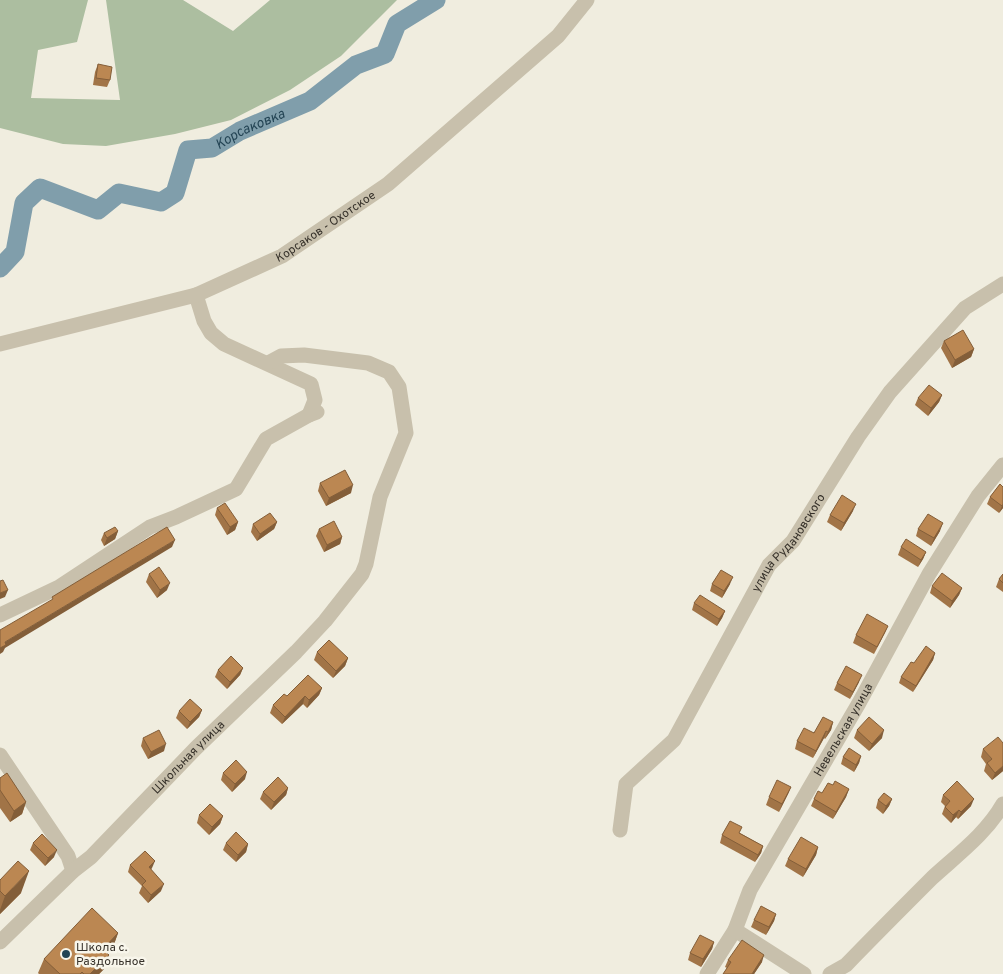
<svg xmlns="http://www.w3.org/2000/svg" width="1003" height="974" font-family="Overpass,sans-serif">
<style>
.green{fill:#acbea0}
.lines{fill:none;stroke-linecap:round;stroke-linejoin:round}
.river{stroke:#809eab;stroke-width:19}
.minor{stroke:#c8c0ac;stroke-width:15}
.wall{fill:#a17447}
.shaded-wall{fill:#835e39}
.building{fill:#bb8752;stroke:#835e39}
.poi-dot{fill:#234454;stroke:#f8f6eb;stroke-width:2}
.labels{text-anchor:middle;stroke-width:5;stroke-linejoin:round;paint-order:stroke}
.street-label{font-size:12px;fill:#36312a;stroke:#f8f6eb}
.poi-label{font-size:12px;fill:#36312a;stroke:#f8f6eb;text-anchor:start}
.water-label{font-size:14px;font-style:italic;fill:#234454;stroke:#f8f6eb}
</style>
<rect width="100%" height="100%" fill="#f0eddf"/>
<!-- green -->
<path class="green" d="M0,0h88l-11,42 -39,8 -7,48 89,2 -14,-100h77l50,31 37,-31h127l-56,56 -51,34 -59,30 -56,14 -69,12 -43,-2 -63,-16z"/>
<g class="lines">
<!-- river -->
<path class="river" id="s1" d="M0,268l15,-16 9,-49 16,-15 58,22 21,-17 42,9 14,-9 13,-43 24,-2 28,-17 70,-30 46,-36 29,-11 12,-30 39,-24"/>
<!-- minor -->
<g class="minor">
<path d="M196,295l8,26 7,12 13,11 87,40 4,16 -6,15 8,-3"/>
<path id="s2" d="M0,344l196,-49 86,-39 106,-72 170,-148 29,-36"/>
<path d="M0,615l59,-28 91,-60 26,-10 60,-28 30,-50 43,-24"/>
<path d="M0,755l68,101 5,15"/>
<path id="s3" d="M620,830l6,-46 48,-44 95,-175 24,-24 65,-104 32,-45 75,-84 38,-24"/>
<path id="s4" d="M0,942l73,-71 18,-14 105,-109 100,-96 29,-31 37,-47 4,-10 14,-67 26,-64 -7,-46 -10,-15 -21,-9 -64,-8 -23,1 -13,7"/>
<path d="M707,974l28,-44"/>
<path id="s5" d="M804,974l-69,-44 15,-40 109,-187 70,-129 49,-78 25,-31"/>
<path d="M830,974l16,-9c28,-29 57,-58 86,-87 25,-23 54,-44 71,-74"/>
</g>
</g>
<!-- wall -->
<g class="wall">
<path d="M98,64l12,16 -3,7 -14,-2 2,-13z"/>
<path d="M944,341l30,8 -3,8 -19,11 -11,-20z"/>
<path d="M942,395l-3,7 -11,14 -13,-11 3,-7z"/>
<path d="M320,483l31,10 -25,13 -8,-15z"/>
<path d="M1000,484l3,24 -4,5 -12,-9 3,-7z"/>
<path d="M217,508l21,14 -3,8 -8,5 -12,-20z"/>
<path d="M853,511l-12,20 -14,-9 3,-7z"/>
<path d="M277,522l-3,7 -17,12 -6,-9 2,-8z"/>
<path d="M319,529l23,8 -2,7 -16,8 -8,-16z"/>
<path d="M918,529l22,2 -9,15 -15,-10z"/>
<path d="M118,531l-3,8 -11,7 -3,-6 3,-7z"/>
<path d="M901,547l25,5 -3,7 -5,8 -20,-12z"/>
<path d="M149,574l18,16 -10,8 -11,-16z"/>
<path d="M1003,574v18l-7,-5 3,-8z"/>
<path d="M712,584h18l-8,14 -12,-7z"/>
<path d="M932,586l30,2 -3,7 -9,13 -20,-15z"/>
<path d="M694,603l31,8 -3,7 -5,8 -25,-16z"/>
<path d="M888,626l-3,7 -11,21 -21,-11 3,-8z"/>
<path d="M317,652l31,6 -3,8 -12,12 -19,-18z"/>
<path d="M935,653l-2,7 -20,32 -14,-9 2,-6z"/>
<path d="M243,668l-3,7 -13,14 -12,-12 3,-7z"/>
<path d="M859,682l-9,17 -16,-9 3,-7z"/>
<path d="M322,688l-3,7 -12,13 -4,-4 -21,20 -12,-11 3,-8 14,-9z"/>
<path d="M202,710l-3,7 -12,12 -11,-11 3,-7z"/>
<path d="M833,722l-2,8 -6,9 -1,-1 -11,20 -18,-9 2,-8z"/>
<path d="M857,730l25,8 -13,13 -15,-13z"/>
<path d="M143,738l21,13 -16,8 -7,-13z"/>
<path d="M983,749l20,22 -11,9 -8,-9 2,-7 -5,-7z"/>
<path d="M861,756l-2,7 -5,9 -13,-8 2,-7z"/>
<path d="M223,773l22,6 -13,13 -11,-12z"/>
<path d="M0,778l26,24 -4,12 -12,8 -10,-14z"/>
<path d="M791,787l-3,7 -9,18 -13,-7 3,-8z"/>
<path d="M288,788l-2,7 -15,15 -11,-11 3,-7z"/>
<path d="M849,789l-3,8 -13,22 -22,-13 3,-7 8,-6z"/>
<path d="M943,795l28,11 -13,13 -2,-2 -5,6 -9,-9 3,-8 -4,-4z"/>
<path d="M892,799l-3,7 -6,8 -7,-6 2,-8z"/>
<path d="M199,815l24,1 -3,8 -11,11 -12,-12z"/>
<path d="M740,833l23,13 -2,7 -6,9 -35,-19 2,-8z"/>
<path d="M33,843l21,14 -9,9 -15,-16z"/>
<path d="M226,843l22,1 -2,8 -10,10 -13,-12z"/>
<path d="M818,847l-2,8 -13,22 -18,-11 3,-7z"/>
<path d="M130,865l22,3 -1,1 10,22 -13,12 -9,-10 3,-7 -14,-14z"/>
<path d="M0,880l21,13 -21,21z"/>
<path d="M776,914l-2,7 -8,14 -15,-8 3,-7z"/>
<path d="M118,933l-5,14 -6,6 -3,16 -5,5h-60l-1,-1 6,-14z"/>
<path d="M714,942l-2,7 -11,18 -13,-7 2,-7z"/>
<path d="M728,960l34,2 -8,12h-31l4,-6 -2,-1z"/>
</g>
<!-- shaded-wall -->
<g class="shaded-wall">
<path d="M974,349l-3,8 -19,11 3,-8z"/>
<path d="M942,395l-3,7 -11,14 3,-8z"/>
<path d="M353,485l-2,8 -25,13 3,-8z"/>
<path d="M856,504l-3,7 -12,20 3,-8z"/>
<path d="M1003,504v4l-4,5 3,-7z"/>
<path d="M238,522l-3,8 -8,5 3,-8z"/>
<path d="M277,522l-3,7 -17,12 3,-7z"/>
<path d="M943,523l-3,8 -9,15 3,-8z"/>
<path d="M118,531l-3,8 -11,7 3,-8z"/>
<path d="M342,537l-2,7 -16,8 3,-7z"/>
<path d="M175,540l-3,7 -167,101 -2,4 -3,2v-6l5,-6z"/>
<path d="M926,552l-3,7 -5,8 3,-7z"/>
<path d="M733,577l-3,7 -8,14 2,-7z"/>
<path d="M170,583l-3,7 -10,8 3,-8z"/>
<path d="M962,588l-3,7 -9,13 2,-7z"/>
<path d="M8,590l-3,7 -5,2v-6z"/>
<path d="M725,611l-3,7 -5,8 2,-7z"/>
<path d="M935,653l-2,7 -20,32 3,-6z"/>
<path d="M348,658l-3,8 -12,12 3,-7z"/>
<path d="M243,668l-3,7 -13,14 3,-7z"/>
<path d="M862,675l-3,7 -9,17 3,-7z"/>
<path d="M322,688l-3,7 -12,13 2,-8z"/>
<path d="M305,696l-2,8 -21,20 3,-7z"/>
<path d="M202,710l-3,7 -12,12 3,-7z"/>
<path d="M833,722l-2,8 -6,9 3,-7z"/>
<path d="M884,730l-2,8 -13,13 3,-7z"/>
<path d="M826,731l-2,7 -11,20 3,-7z"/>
<path d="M166,744l-2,7 -16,8 3,-7z"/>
<path d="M861,756l-2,7 -5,9 2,-7z"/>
<path d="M1003,766v5l-11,9 3,-7z"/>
<path d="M247,772l-2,7 -13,13 3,-8z"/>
<path d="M791,787l-3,7 -9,18 3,-8z"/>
<path d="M288,788l-2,7 -15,15 3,-8z"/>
<path d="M849,789l-3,8 -13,22 3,-7z"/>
<path d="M892,799l-3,7 -6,8 3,-8z"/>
<path d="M974,799l-3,7 -13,13 3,-7z"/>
<path d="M26,802l-4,12 -12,8 4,-11z"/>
<path d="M959,810l-3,7 -5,6 2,-8z"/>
<path d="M223,816l-3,8 -11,11 3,-8z"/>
<path d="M248,844l-2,8 -10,10 2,-7z"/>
<path d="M763,846l-2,7 -6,9 3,-7z"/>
<path d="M818,847l-2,8 -13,22 3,-8z"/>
<path d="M57,850l-3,7 -9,9 3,-8z"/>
<path d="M155,861l-3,7 -6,6 3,-7z"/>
<path d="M29,871l-8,22 -21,21v-4l5,-14z"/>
<path d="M164,884l-3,7 -13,12 3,-8z"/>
<path d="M776,914l-2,7 -8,14 3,-8z"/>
<path d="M118,933l-5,14 -16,16 6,-14z"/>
<path d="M714,942l-2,7 -11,18 2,-8z"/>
<path d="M109,955l-5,14 -5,5h-9z"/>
<path d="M764,955l-2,7 -8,12h-2z"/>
</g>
<!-- building -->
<g class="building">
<path d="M98,64l14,3 -2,13 -14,-2z"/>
<path d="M963,330l11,19 -19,11 -11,-19z"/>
<path d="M929,385l13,10 -11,13 -13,-10z"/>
<path d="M345,470l8,15 -24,13 -9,-15z"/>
<path d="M1000,484l3,3v17l-1,2 -12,-9z"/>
<path d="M842,495l14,9 -12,19 -14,-8z"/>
<path d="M225,503l13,19 -8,5 -13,-19z"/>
<path d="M270,513l7,9 -17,12 -7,-10z"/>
<path d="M928,514l15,9 -9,15 -16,-9z"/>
<path d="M334,521l8,16 -15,8 -8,-16z"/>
<path d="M115,527l3,4 -11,7 -3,-5z"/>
<path d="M167,527l8,13 -170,102 1,3 -6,3v-18l53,-31 -1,-2z"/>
<path d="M906,539l20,13 -5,8 -20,-13z"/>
<path d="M159,567l11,16 -10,7 -11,-16z"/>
<path d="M721,570l12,7 -9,14 -12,-7z"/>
<path d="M942,573l20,15 -10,13 -20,-15z"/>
<path d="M1003,574v9l-4,-4z"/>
<path d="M3,580l5,10 -8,3v-12z"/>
<path d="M700,595l25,16 -6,8 -25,-16z"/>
<path d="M867,614l21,12 -11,21 -21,-12z"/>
<path d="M329,640l19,18 -12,13 -19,-19z"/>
<path d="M926,646l9,7 -19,33 -15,-9 10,-15 3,1z"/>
<path d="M231,656l12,12 -13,14 -12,-12z"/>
<path d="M846,666l16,9 -9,17 -16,-9z"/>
<path d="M308,675l14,13 -13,12 -4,-4 -20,21 -12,-12 11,-11 3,2z"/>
<path d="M190,699l12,11 -12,12 -11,-11z"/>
<path d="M823,717l10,5 -5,10 -2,-1 -10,20 -19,-10 7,-13 10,5z"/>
<path d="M869,717l15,13 -12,14 -15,-14z"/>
<path d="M159,730l7,14 -15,8 -8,-14z"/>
<path d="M998,737l5,6v23l-8,7 -8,-10 5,-4 -9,-10z"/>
<path d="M849,748l12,8 -5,9 -13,-8z"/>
<path d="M236,760l11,12 -12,12 -12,-11z"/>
<path d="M7,773l19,29 -12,9 -14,-21v-12z"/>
<path d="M278,777l10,11 -14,14 -11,-10z"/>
<path d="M777,780l14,7 -9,17 -13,-7z"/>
<path d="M835,781l14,8 -13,23 -22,-13 4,-8 4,2 6,-10 5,2z"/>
<path d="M957,781l17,18 -13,13 -2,-2 -6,5 -8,-8 5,-6 -7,-6z"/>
<path d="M884,793l8,6 -6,7 -8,-6z"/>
<path d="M210,804l13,12 -11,11 -13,-12z"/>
<path d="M730,821l12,6 -3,6 24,13 -5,9 -36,-20z"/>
<path d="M236,832l12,12 -10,11 -12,-12z"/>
<path d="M42,834l15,16 -9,8 -15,-15z"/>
<path d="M801,837l17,10 -12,22 -18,-10z"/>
<path d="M145,851l10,10 -6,6 15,17 -13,11 -9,-10 4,-4 -16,-16z"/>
<path d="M18,861l11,10 -24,25 -5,-5v-11z"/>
<path d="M761,906l15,8 -7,13 -15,-7z"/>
<path d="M92,908l26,25 -15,16 6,6 -19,19h-6l-2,-2 -2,2h-20l-16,-15z"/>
<path d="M700,935l14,7 -11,17 -13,-6z"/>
<path d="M742,940l22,15 -12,19h-29l8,-12 -3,-2z"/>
</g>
<!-- markers -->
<circle class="poi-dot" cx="66" cy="954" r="5"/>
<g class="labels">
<!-- street labels -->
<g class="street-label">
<text dy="4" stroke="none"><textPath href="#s2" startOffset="349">Корсаков - Охотское</textPath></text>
<text dy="4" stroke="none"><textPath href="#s3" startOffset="340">улица Рудановского</textPath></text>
<text dy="4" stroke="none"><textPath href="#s5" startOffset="310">Невельская улица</textPath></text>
<text dy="4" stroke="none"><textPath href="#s4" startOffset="264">Школьная улица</textPath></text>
</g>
<!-- poi labels -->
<g class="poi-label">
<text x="76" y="951">Школа с.<tspan x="76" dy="14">Раздольное</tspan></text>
</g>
<!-- water labels -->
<g class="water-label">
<text dy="5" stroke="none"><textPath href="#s1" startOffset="354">Корсаковка</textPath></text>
</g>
</g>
</svg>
